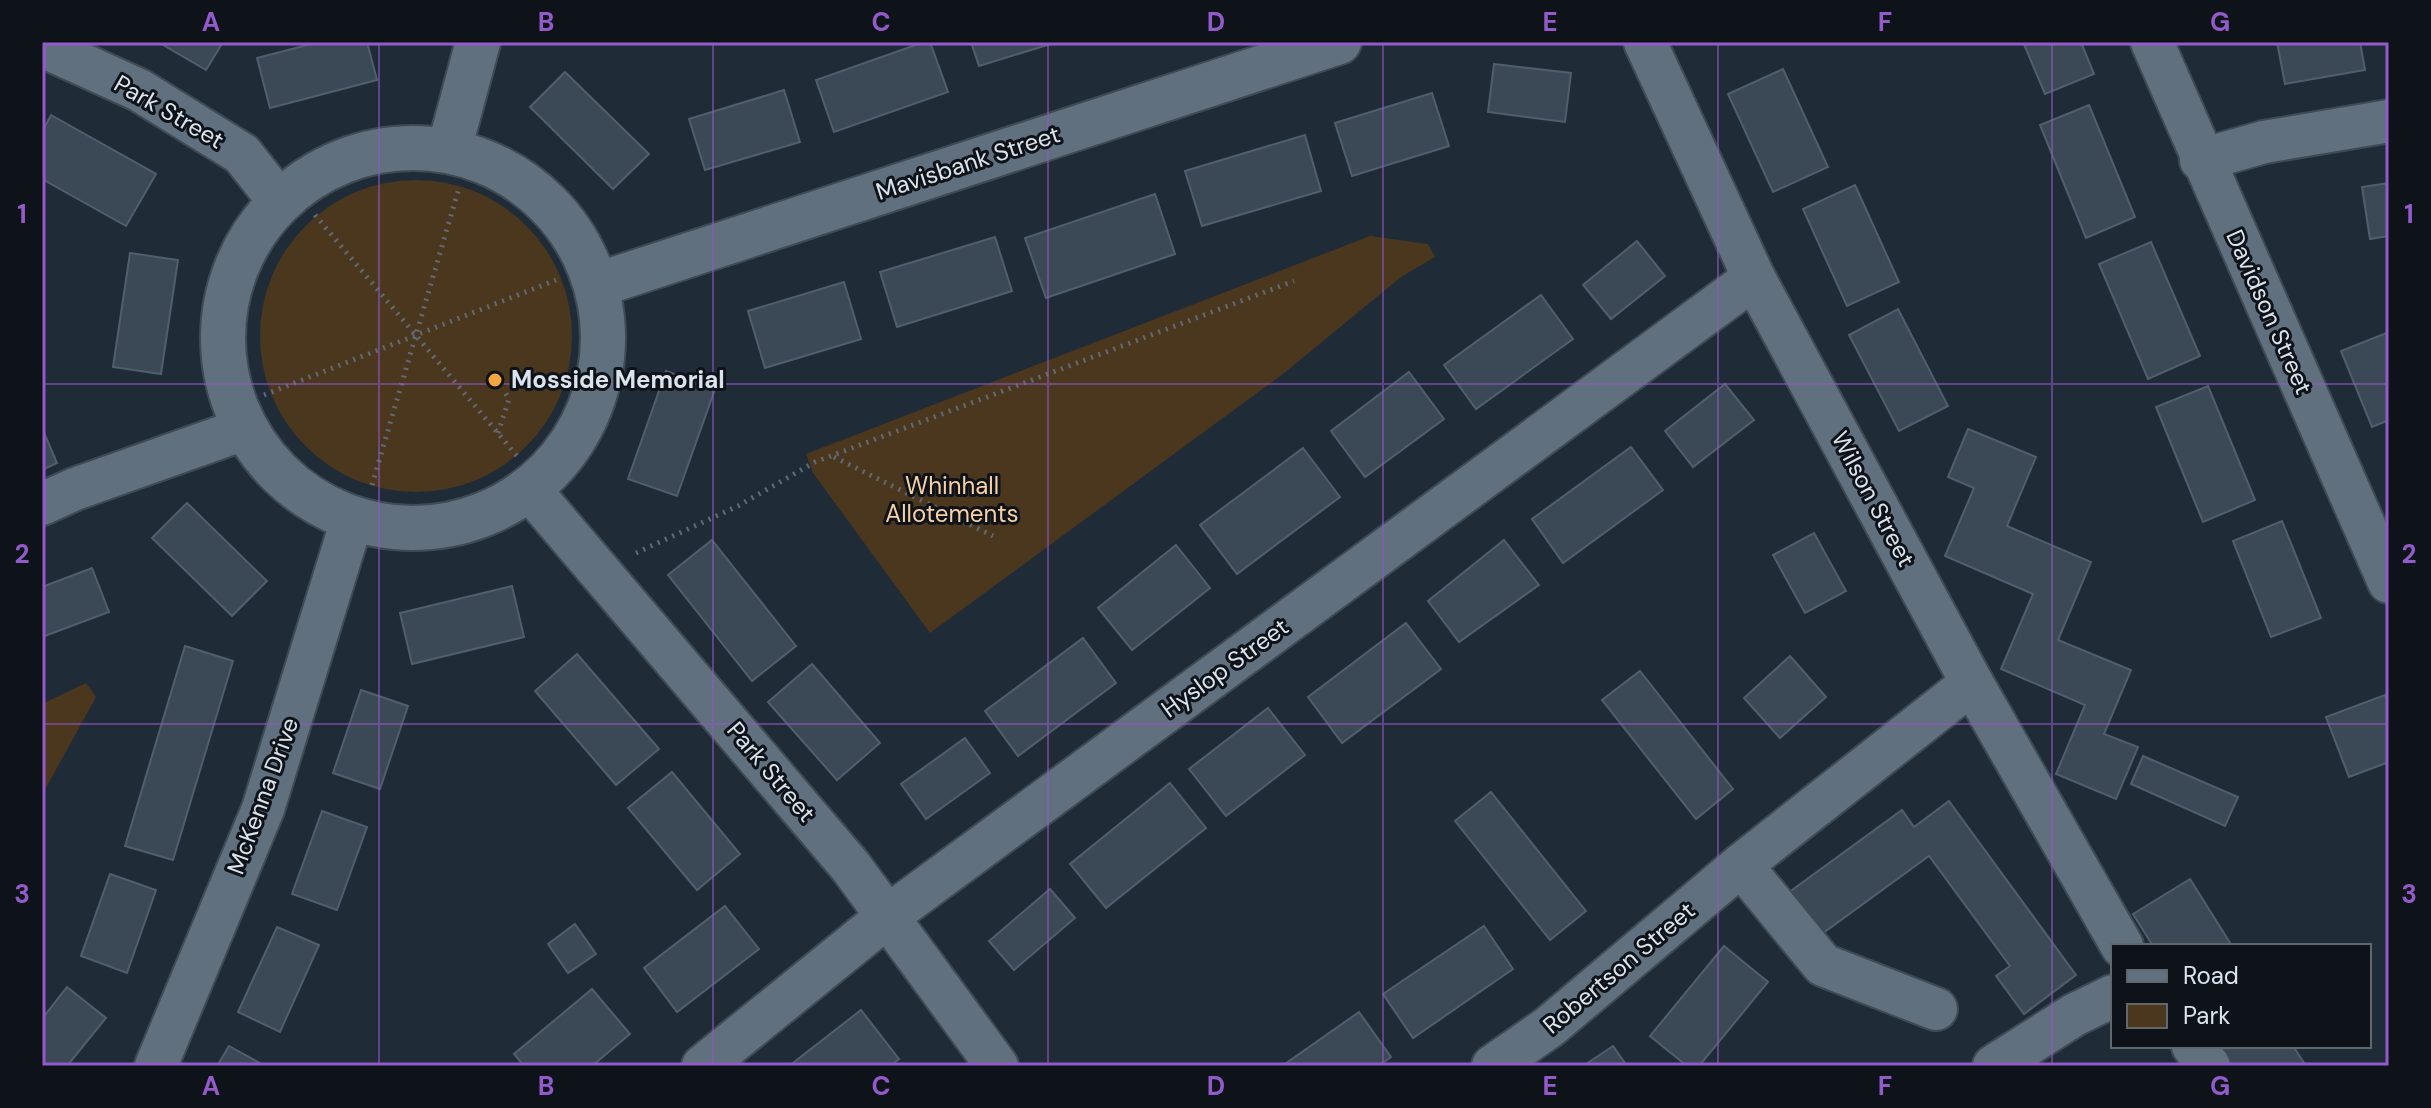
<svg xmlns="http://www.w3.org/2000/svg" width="2431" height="1108" font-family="'DM Sans',sans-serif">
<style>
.green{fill:#4b361e}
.building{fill:#3b4956;stroke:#505e6d;stroke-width:2}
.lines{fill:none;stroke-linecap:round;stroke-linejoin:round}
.minor-casing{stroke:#3f4a54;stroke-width:46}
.tertiary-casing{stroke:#3f4a54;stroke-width:48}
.path{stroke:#606b76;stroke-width:5;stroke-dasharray:2 6;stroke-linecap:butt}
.minor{stroke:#61707e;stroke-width:42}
.tertiary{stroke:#61707e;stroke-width:44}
.grid{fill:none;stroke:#935aca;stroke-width:2;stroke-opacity:0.55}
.poi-dot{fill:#f3a443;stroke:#0e1319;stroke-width:3}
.labels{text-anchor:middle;stroke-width:6;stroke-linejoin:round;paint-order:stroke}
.street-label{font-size:24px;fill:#dbe4ec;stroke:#0e1319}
.poi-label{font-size:24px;font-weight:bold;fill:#dbe4ec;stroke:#0e1319;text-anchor:start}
.park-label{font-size:24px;fill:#f8d0a5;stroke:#0e1319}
.neatline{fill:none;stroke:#935aca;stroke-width:3}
.grid-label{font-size:26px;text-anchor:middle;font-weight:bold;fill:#935aca}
</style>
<rect width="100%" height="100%" fill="#1f2c38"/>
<!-- green -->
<g class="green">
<circle cx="416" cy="336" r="156"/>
<path d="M1370,236l58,8 7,13 -34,20 -118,97 -353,259 -117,-160 -7,-19z"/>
<path d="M86,683l10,14 -54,98v-91z"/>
</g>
<!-- building -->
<g class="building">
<path d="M158,42h65l-17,28z"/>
<path d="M319,42h48l10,38 -107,28 -13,-50z"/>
<path d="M924,42h6l18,50 -114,40 -18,-52z"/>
<path d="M971,42h86l-78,24z"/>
<path d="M2023,42h58l13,32 -49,20z"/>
<path d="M2277,42h83l5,28 -80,14z"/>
<path d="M1494,64l77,9 -6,49 -77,-10z"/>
<path d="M1783,69l45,98 -55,25 -45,-98z"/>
<path d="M565,72l84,82 -36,35 -83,-82z"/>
<path d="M784,90l16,52 -95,28 -16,-51z"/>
<path d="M1432,93l17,53 -97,30 -17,-53z"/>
<path d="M2089,105l46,112 -49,21 -46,-113z"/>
<path d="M51,115l105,59 -30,52 -84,-47v-47z"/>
<path d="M1305,135l16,56 -119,35 -17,-55z"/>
<path d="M2389,183v53l-19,3 -8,-52z"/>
<path d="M1855,185l44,97 -52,24 -44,-97z"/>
<path d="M1155,194l20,60 -129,44 -21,-60z"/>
<path d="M995,237l17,54 -115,36 -17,-55z"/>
<path d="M1637,241l28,35 -54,43 -28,-34z"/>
<path d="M2151,242l49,114 -52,23 -49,-115z"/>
<path d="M130,253l48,7 -17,114 -48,-7z"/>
<path d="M844,282l17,57 -96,29 -17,-57z"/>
<path d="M1541,295l32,44 -97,70 -32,-44z"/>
<path d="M1898,309l50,97 -49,25 -50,-96z"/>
<path d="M2389,332v88l-17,7 -31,-76z"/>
<path d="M666,371l49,18 -38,107 -49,-17z"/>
<path d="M1409,372l35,47 -79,58 -34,-46z"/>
<path d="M1725,384l29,36 -61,47 -28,-36z"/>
<path d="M2208,386l47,114 -52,22 -47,-115z"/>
<path d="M42,428l15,35 -15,7z"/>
<path d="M1968,429l68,28 -29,69 84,36 -33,78 73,30 -27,64 34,13 -22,52 -60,-25 29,-69 -84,-36 32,-75 -88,-38 29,-68 -26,-11z"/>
<path d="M1631,447l32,43 -100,73 -31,-44z"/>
<path d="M1303,448l37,49 -103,77 -37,-49z"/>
<path d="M187,503l80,78 -35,35 -80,-78z"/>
<path d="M2282,521l39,97 -50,19 -38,-96z"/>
<path d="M1814,533l32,58 -41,22 -32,-58z"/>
<path d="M712,540l84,106 -44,35 -84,-106z"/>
<path d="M1504,540l35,45 -80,57 -31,-41z"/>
<path d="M1176,545l34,43 -78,62 -34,-42z"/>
<path d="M92,568l17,44 -67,25v-50z"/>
<path d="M512,586l12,51 -112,27 -12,-51z"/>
<path d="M1406,623l35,46 -99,74 -34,-46z"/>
<path d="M1083,638l33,45 -98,73 -33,-45z"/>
<path d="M185,646l48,15 -60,199 -48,-14z"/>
<path d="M577,654l82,95 -43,36 -81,-94z"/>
<path d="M1790,656l36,41 -46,41 -36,-40z"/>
<path d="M812,664l68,79 -43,37 -69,-78z"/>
<path d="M1640,671l93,118 -37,30 -94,-119z"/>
<path d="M361,690l47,16 -28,83 -47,-16z"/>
<path d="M2385,695l4,12v55l-40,15 -23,-60z"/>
<path d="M1268,708l37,47 -79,61 -37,-47z"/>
<path d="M965,738l25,35 -64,46 -25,-35z"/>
<path d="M2143,756l95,41 -13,29 -94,-42z"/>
<path d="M672,772l68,82 -43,36 -69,-82z"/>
<path d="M1170,783l36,45 -100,80 -36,-44z"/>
<path d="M1491,792l95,119 -36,29 -95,-119z"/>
<path d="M1949,801l127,174 -52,39 -28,-38 14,-10 -81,-110 -110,80 -31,-43 114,-83 12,17z"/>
<path d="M322,811l45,16 -30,83 -45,-16z"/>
<path d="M110,874l46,16 -29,83 -46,-17z"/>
<path d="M2190,879l42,67h-79l-20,-32z"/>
<path d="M1050,889l25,29 -61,52 -25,-29z"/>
<path d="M725,906l34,43 -82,63 -33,-44z"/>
<path d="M575,924l21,30 -28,19 -20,-29z"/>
<path d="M1484,926l29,43 -100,69 -30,-44z"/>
<path d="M277,927l42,18 -39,87 -42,-20z"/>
<path d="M1724,946l44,36 -69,84h-12l-37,-30z"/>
<path d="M67,987l39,31 -39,48h-25v-47z"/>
<path d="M592,989l38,45 -38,32h-68l-10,-12z"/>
<path d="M861,1010l38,49 -9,7h-101z"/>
<path d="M1359,1012l32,45 -13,9h-96z"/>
<path d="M229,1046l36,20h-48z"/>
<path d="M1613,1046l14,20h-44z"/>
<path d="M2215,1046h78l13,20h-79z"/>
</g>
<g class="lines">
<!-- minor casing -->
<g class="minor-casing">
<g id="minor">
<path d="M1645,42l109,236 218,405 150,263"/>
<path d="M2152,42l237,540"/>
<path d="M42,46l97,44 103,64 37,47"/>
<path d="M2201,160l63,-18 125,-21"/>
<path d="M530,490l321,377 146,199"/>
<path d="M42,504l33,-15 169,-60"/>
<path d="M1741,865l82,100 113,44"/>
<path d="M2193,1046l16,20"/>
<path d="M156,1066l107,-257 89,-289"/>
<path d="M703,1066l185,-150 866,-638"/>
<path d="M1493,1066l56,-39 192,-162 231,-182"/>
<path d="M1994,1066l80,-51 39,-19"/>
</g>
</g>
<!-- tertiary casing -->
<g class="tertiary-casing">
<g id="tertiary">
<circle cx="413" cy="338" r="190"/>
<path d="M449,150l29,-108"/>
<path d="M597,285l742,-243"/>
</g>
</g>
<!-- path -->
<g class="path">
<path d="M315,215l202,241"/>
<path d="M264,395l292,-115"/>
<path d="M498,433l11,-34 -6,-10"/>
<path d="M834,457l159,79"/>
<path d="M372,485l87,-297"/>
<path d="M636,553l102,-47 77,-44 479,-181"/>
</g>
<!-- minor -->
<use href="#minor" class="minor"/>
<!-- tertiary -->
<use href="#tertiary" class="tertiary"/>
</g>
<!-- grid -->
<path class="grid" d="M379,42v1024M713,42v1024M1048,42v1024M1383,42v1024M1718,42v1024M2052,42v1024M42,384h2347M42,724h2347"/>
<!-- markers -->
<circle class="poi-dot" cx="495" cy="380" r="8"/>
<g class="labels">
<!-- street labels -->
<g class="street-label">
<text transform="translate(169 112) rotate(30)" y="8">Park Street</text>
<text transform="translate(968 163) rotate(-18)" y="8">Mavisbank Street</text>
<text transform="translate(2269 312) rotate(66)" y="8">Davidson Street</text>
<text transform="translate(1873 499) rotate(62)" y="8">Wilson Street</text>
<text transform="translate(1225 668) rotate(-36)" y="8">Hyslop Street</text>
<text transform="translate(771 772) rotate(50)" y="8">Park Street</text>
<text transform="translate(263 796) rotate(-70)" y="8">McKenna Drive</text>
<text transform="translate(1619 968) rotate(-40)" y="8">Robertson Street</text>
</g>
<!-- poi labels -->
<g class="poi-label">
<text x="511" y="388">Mosside Memorial</text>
</g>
<!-- park labels -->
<g class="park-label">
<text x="952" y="494">Whinhall<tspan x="952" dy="28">Allotements</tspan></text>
</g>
</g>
<!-- border -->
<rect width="2431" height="1108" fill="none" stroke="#0e1319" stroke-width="88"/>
<!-- legend -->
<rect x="2111" y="944" width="260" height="104" fill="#0e1319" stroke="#60676d" stroke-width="2"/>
<rect x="2127" y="970" width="40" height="12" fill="#61707e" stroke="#60676d" stroke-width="2"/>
<text x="2183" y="984" font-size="24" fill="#dbe4ec">Road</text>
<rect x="2127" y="1004" width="40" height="24" fill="#4b361e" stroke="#60676d" stroke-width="2"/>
<text x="2183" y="1024" font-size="24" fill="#dbe4ec">Park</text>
<rect x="44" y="44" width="2343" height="1020" class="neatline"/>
<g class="grid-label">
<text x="211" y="31">A</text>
<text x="546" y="31">B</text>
<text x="881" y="31">C</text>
<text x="1216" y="31">D</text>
<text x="1550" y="31">E</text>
<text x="1885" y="31">F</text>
<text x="2220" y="31">G</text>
<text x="22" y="223">1</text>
<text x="2409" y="223">1</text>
<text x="22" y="563">2</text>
<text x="2409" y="563">2</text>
<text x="22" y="903">3</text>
<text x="2409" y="903">3</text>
<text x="211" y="1095">A</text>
<text x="546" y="1095">B</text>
<text x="881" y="1095">C</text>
<text x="1216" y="1095">D</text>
<text x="1550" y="1095">E</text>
<text x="1885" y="1095">F</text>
<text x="2220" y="1095">G</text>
</g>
</svg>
